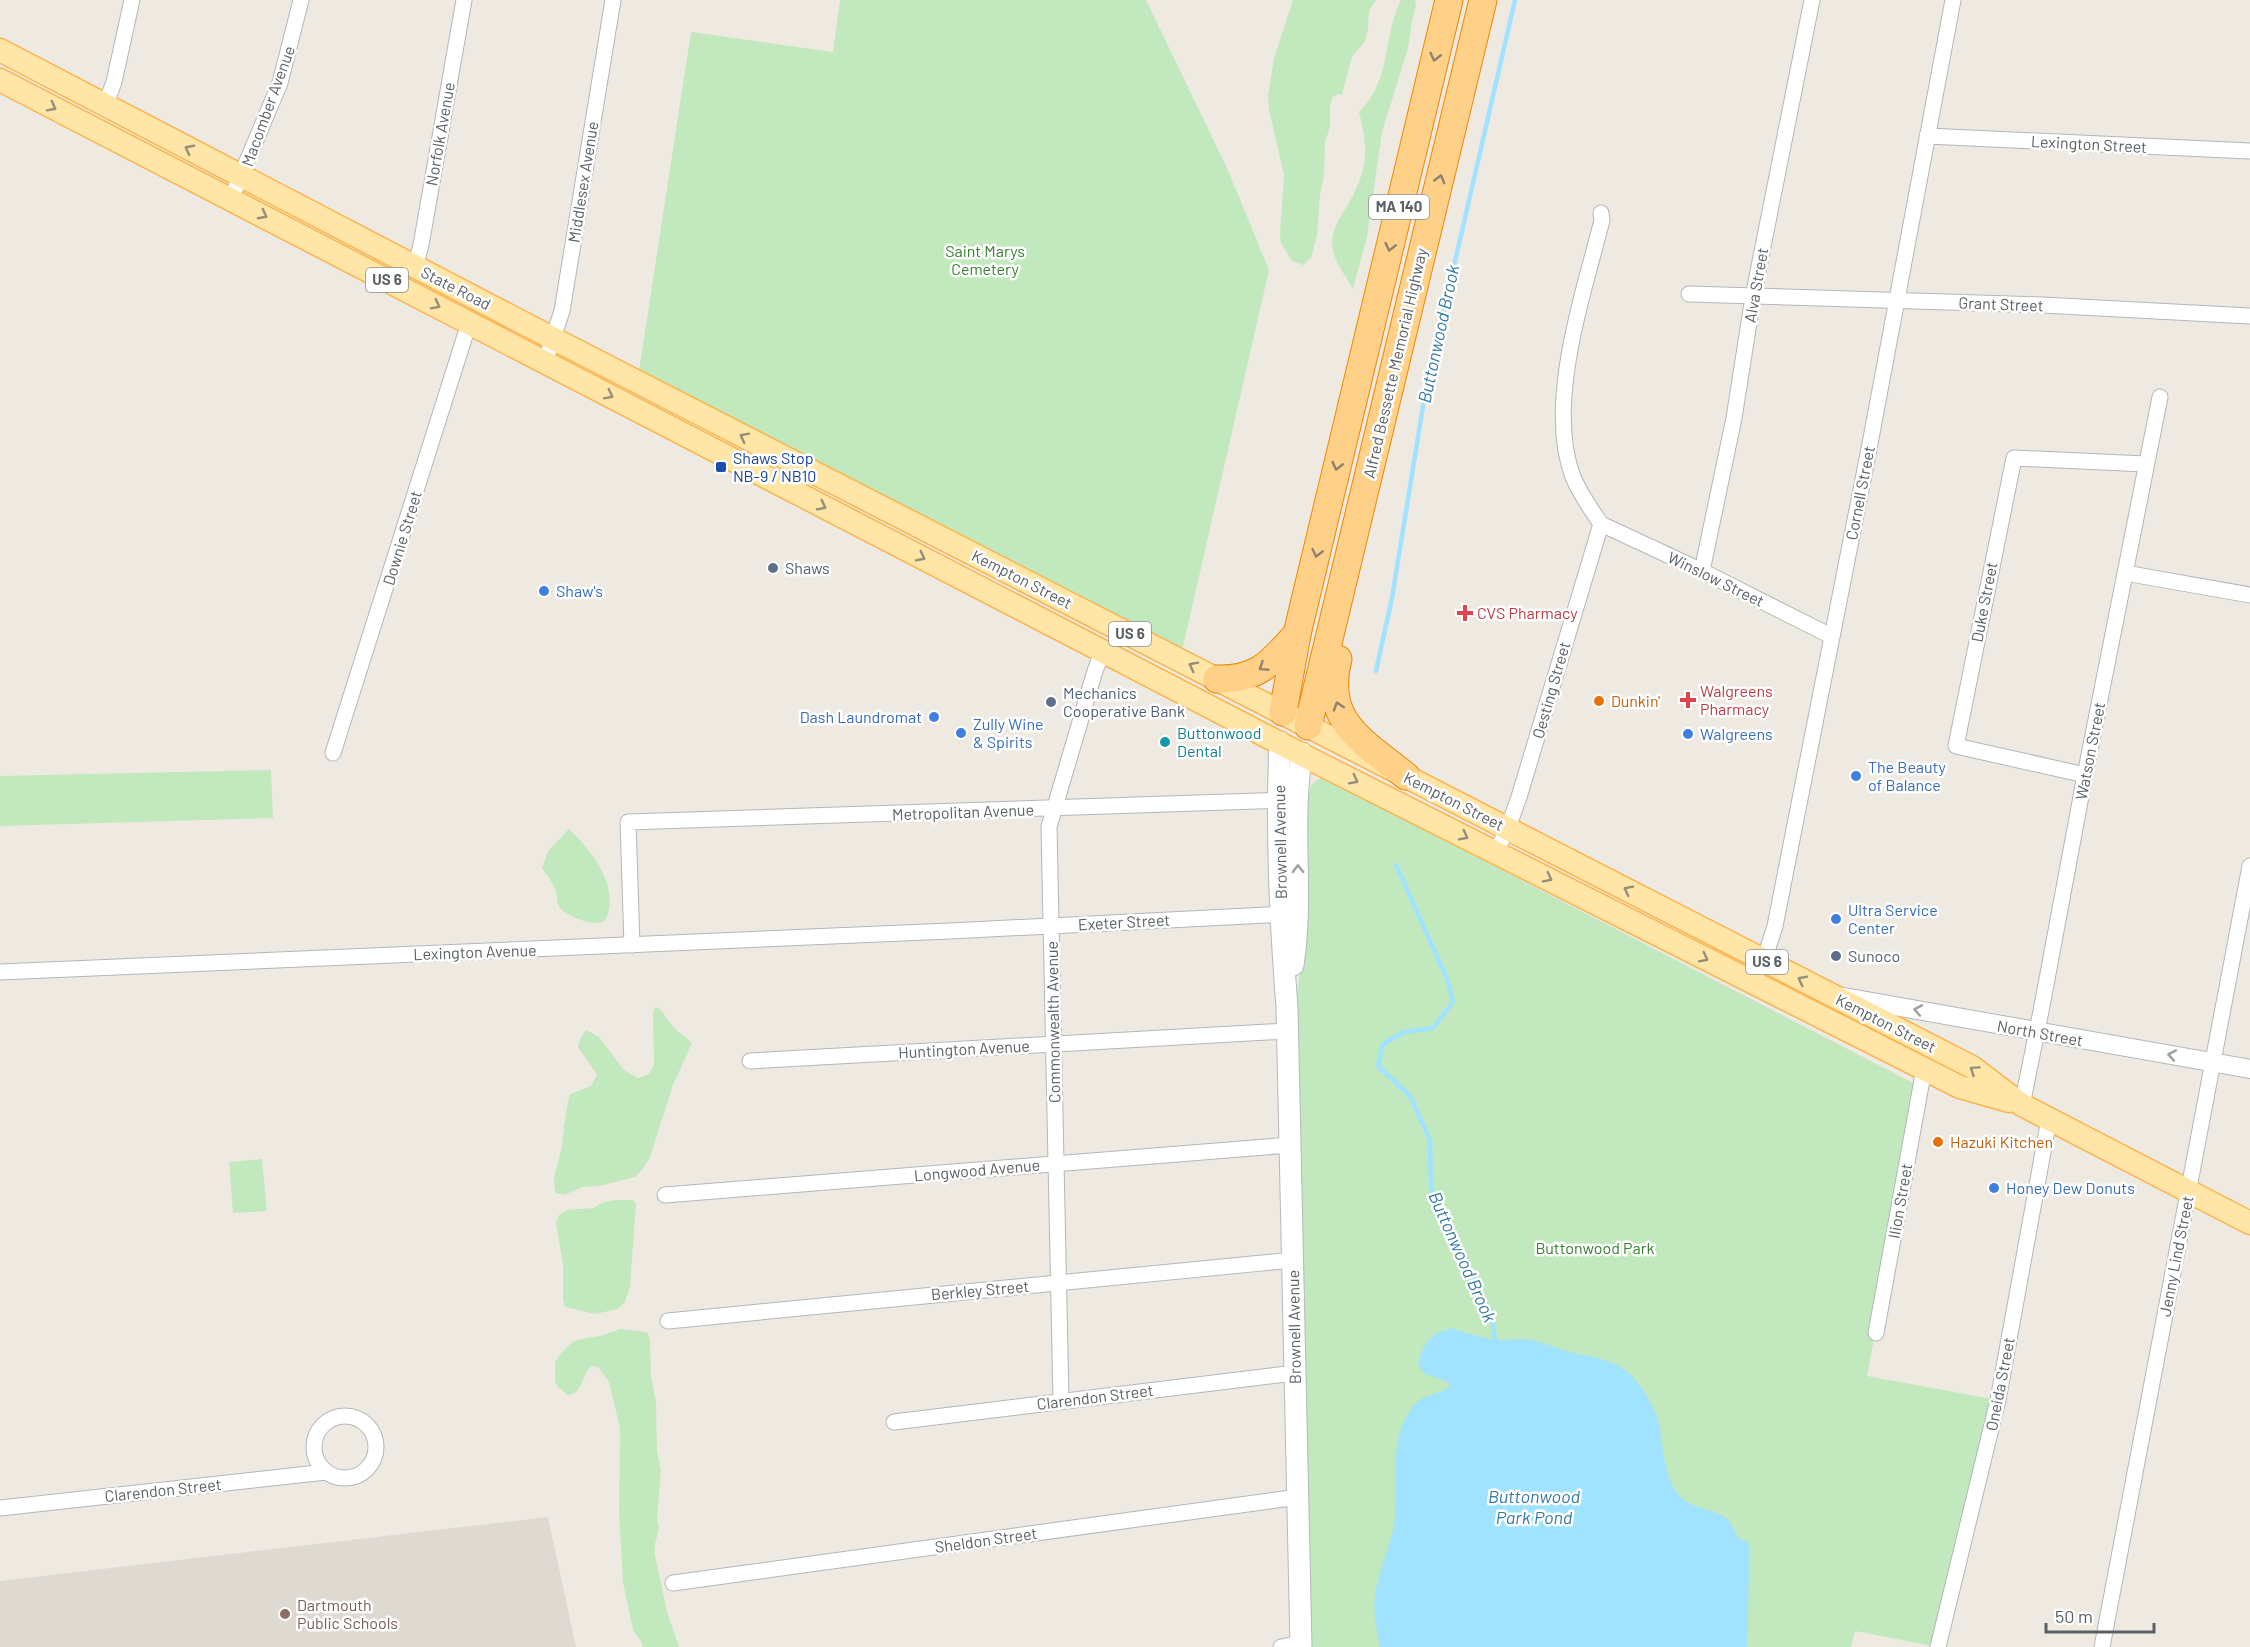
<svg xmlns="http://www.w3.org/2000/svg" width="2250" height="1647" font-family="Barlow,sans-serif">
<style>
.education{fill:#ded9d1}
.green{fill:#c2e8bd}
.water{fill:#a1e2ff}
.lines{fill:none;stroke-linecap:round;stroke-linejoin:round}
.stream{stroke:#a1e2ff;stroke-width:4.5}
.minor-casing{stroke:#b3b6ba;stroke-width:17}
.tertiary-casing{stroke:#b3b6ba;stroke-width:20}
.secondary-casing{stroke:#b4b9be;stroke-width:23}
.primary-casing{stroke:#fab44f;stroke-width:25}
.motorway-casing{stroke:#f08600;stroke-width:29}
.minor{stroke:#fff;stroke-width:15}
.tertiary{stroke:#fff;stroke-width:18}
.secondary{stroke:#fff;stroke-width:21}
.primary{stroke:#ffe5a6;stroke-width:22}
.motorway{stroke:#ffd188;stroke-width:27}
.oneway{stroke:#8c826f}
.oneway2{stroke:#948f7b}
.oneway3{stroke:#9ca0a2}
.transit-dot{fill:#1a4fb4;stroke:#fff;stroke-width:2}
.service-dot{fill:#5c6f8a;stroke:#fff;stroke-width:2}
.shop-dot{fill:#3f7fe0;stroke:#fff;stroke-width:2}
.health-dot{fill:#e0444e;stroke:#fff;stroke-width:2}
.food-dot{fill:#e8710a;stroke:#fff;stroke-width:2}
.culture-dot{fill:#0f9aa8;stroke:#fff;stroke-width:2}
.education-dot{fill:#8d6e63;stroke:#fff;stroke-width:2}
.labels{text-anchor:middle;stroke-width:5;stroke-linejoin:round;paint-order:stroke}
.shield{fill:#fff;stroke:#8c9092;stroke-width:1.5}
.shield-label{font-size:15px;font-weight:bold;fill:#5a6064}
.street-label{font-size:16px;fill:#5a6064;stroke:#fff}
.park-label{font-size:16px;fill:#35812e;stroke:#fff}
.transit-label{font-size:16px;fill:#164399;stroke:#fff;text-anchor:start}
.service-label{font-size:16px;fill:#4e5e75;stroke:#fff;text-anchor:start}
.shop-label{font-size:16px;fill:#366cbe;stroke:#fff;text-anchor:start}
.health-label{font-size:16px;fill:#be3a42;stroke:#fff;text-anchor:start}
.food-label{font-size:16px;fill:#c56008;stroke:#fff;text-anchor:start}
.culture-label{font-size:16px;fill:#0d838f;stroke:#fff;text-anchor:start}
.education-label{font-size:16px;fill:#785e54;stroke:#fff;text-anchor:start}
.water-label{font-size:18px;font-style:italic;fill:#337aa5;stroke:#fff}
</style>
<rect width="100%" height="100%" fill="#eeeae2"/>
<!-- education -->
<path class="education" d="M548,1517l28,130h-576v-66z"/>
<!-- green -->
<g class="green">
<path d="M840,0h306l81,168 42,102 -87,381 -543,-280 52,-339 142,20z"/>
<path d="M1293,0h83l-7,11 -1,19 -4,13 -12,13 -10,39 -4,-1 -6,4 -2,9v20l-5,15 -1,34 -4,19 -3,40 -6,23 -8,7 -11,-4 -11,-18 -1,-9 4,-59 -15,-65 -1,-14 6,-38z"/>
<path d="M1401,0h14l1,6 -4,15 -4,27 -26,84 -15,105 -14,52c-7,-13 -21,-30 -21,-46 0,-14 9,-27 16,-38 20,-37 21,-54 11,-93 34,-34 23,-75 42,-112z"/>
<path d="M271,770l2,48 -273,8v-50z"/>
<path d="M1322,777l599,310 -54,289 131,24 -60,247 -83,-16 -4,16h-540l-14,-619v-33l11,-80 -1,-113 4,-17z"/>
<path d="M569,829c21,20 48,53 39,85 -3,9 -9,10 -18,8 -9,-1 -23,-7 -29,-13 -5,-5 -3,-12 -5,-17 -3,-9 -9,-17 -14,-24l6,-17z"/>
<path d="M655,1007l5,2 14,19 18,15 -19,42 -23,72 -6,10 -9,10 -32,8 -20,2 -19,8 -8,-2c-5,-17 2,-27 5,-42 3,-20 4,-38 9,-57l21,-8 6,-11 -19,-28 2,-8 6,-9 13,7 25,33 14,8 11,-4 5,-9 -1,-53z"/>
<path d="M262,1159l5,52 -34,2 -4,-51z"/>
<path d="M616,1200h17l3,4 -6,83 -5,15 -7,7 -23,5 -30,-7 -2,-7v-36l-7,-40 3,-9 8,-5 26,-2 11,-6z"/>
<path d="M620,1329l27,3 3,7 1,38 5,25 1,49 4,19 -4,49 2,9 -4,16v11l12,57 12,35h-37l1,-3 -10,-14 -10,-48 -4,-70 1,-84 -11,-46 -11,-15 -6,-1c-12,8 -7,27 -24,29l-9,-7 -4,-6v-20l8,-11 9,-9 9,-3 19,-3z"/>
</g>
<!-- water -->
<path class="water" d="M1452,1328c15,5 32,11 48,12 11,0 20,-3 32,0 13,3 25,9 38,12 16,4 34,6 49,14 17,9 33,35 39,54 6,24 4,54 20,74 12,16 34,14 48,24 7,5 7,13 12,19 3,3 8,5 12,7l-3,103h-367c-3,-16 -7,-33 -5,-50 3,-28 18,-53 20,-81 3,-35 -6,-72 14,-104 14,-22 25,-13 41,-26l-4,-5 -21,-7 -7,-9c6,-22 10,-31 34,-37z"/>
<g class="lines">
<!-- stream -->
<g class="stream">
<path d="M1376,671l16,-73 34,-210 89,-388"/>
<path d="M1396,865l51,114 6,23 -20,26 -29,4 -21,12 -5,22 32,30 20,44 1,49 60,126 5,28"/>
</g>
<!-- minor casing -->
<g class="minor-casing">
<g id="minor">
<path d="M105,106l9,-24 18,-82"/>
<path d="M1927,136l323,15"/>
<path d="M231,199l49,-116 21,-83"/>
<path d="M415,267l6,-22 43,-245"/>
<path d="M1689,294l354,11 207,11"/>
<path d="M545,362l17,-51 51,-311"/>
<path d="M1601,524l101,47 129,65"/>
<path d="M1702,571l32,-153 19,-121 59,-297"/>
<path d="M2125,573l125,22"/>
<path d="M333,753l136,-430"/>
<path d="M2085,775l-129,-29 58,-288 132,6"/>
<path d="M1496,852l12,-24 11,-31 82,-273c-10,-15 -21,-30 -28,-47 -28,-73 11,-184 29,-257l-1,-7"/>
<path d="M632,945l-4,-123 659,-22"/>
<path d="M0,972l950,-41 339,-17"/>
<path d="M1752,983l15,-32 8,-25 94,-477 84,-449"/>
<path d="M750,1061l537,-30"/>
<path d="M2022,1105l20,-99 43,-231 75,-378"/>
<path d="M665,1195l625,-50"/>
<path d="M668,1321l625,-61"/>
<path d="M1876,1333l48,-264"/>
<path d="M1061,1401l-12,-574 46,-156 8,-21"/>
<circle cx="345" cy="1447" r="31"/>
<path d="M894,1422l401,-49"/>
<path d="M0,1508l326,-36"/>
<path d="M673,1583l625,-86"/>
<path d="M1281,1647l20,-4"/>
<path d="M1938,1647l60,-247 51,-281"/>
<path d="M2102,1647l148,-781"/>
</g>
</g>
<!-- tertiary casing -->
<g class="tertiary-casing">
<path id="tertiary" d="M1844,997l406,72"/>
</g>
<!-- secondary casing -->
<g class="secondary-casing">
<g id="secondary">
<path d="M1280,742c-4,88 0,177 7,265l14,640"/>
<path d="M1293,965c11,-70 -3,-142 9,-212"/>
</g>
</g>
<!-- primary casing -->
<g class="primary-casing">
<g id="primary">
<path d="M0,50l554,289 1418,728 50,38 228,118"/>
<path d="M0,80l1322,685 638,322 49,14"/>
</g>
</g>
<!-- motorway casing -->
<g class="motorway-casing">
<g id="motorway">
<path d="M1338,659c-16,63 25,82 68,117"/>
<path d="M1217,679c42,1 54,-17 80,-45"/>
<path d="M1283,712l14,-78 152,-634"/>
<path d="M1308,726l175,-726"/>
</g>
</g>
<!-- minor -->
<use href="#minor" class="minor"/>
<!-- tertiary -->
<use href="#tertiary" class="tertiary"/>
<!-- secondary -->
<use href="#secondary" class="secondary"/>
<!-- primary -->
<use href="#primary" class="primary"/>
<!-- motorway -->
<use href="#motorway" class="motorway"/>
</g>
<!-- one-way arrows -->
<defs><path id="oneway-chevron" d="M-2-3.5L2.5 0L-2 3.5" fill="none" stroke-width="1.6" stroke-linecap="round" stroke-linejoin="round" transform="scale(1.5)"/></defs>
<g class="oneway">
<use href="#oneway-chevron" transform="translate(1435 57) rotate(103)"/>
<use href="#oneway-chevron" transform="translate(1440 179) rotate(-75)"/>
<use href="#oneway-chevron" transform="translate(1390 247) rotate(103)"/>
<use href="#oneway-chevron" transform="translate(1337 466) rotate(103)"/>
<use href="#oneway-chevron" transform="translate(1317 553) rotate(103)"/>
<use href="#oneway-chevron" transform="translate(1263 667) rotate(146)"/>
<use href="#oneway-chevron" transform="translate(1338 706) rotate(-107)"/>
</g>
<g class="oneway2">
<use href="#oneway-chevron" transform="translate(52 107) rotate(27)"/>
<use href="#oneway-chevron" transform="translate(189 149) rotate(-152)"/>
<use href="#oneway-chevron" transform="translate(263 215) rotate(28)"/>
<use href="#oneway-chevron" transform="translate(436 305) rotate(27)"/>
<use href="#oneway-chevron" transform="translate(609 395) rotate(27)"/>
<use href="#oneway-chevron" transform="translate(744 437) rotate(-153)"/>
<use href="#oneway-chevron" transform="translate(822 506) rotate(27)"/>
<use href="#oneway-chevron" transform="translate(921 557) rotate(27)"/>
<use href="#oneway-chevron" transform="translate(1193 666) rotate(-153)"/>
<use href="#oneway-chevron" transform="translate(1354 780) rotate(27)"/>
<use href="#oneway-chevron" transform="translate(1464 836) rotate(27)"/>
<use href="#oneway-chevron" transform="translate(1548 878) rotate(27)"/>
<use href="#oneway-chevron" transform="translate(1628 890) rotate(-153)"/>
<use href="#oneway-chevron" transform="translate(1704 958) rotate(27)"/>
<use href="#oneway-chevron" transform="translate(1802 980) rotate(-153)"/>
<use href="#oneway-chevron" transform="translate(1974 1070) rotate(-146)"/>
</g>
<g class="oneway3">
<use href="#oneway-chevron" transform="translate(1298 869) rotate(-91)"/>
<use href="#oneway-chevron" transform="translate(1918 1010) rotate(-170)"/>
<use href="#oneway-chevron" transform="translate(2172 1055) rotate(-170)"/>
</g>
<!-- markers -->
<rect class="transit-dot" x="715" y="461" width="12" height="12" rx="3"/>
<g class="service-dot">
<circle cx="773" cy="568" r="6"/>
<circle cx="1051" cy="702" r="6"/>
<circle cx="1836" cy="956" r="6"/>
</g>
<g class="shop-dot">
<circle cx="544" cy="591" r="6"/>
<circle cx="934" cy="717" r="6"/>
<circle cx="961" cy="733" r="6"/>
<circle cx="1688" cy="734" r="6"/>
<circle cx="1856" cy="776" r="6"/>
<circle cx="1836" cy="919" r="6"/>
<circle cx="1994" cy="1188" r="6"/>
</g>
<g class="health-dot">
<path d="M1462 604h6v6h6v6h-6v6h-6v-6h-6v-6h6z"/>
<path d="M1685 691h6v6h6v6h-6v6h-6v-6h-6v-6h6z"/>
</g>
<g class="food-dot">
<circle cx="1599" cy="701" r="6"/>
<circle cx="1938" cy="1142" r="6"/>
</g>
<circle class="culture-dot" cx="1165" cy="742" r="6"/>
<circle class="education-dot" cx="285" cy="1614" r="6"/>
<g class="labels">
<!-- shield labels -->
<g class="shield">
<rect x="1369" y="195" width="60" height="24" rx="4.5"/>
<rect x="366" y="268" width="42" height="24" rx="4.5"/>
<rect x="1109" y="622" width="42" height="24" rx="4.5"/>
<rect x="1746" y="950" width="42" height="24" rx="4.5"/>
</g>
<g class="shield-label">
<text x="1399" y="212">MA 140</text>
<text x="387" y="285">US 6</text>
<text x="1130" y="639">US 6</text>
<text x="1767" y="967">US 6</text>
</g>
<!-- street labels -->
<g class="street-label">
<text transform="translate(268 106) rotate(-70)" y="6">Macomber Avenue</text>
<text transform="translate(440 134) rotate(-80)" y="6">Norfolk Avenue</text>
<text transform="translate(2089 144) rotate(3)" y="6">Lexington Street</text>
<text transform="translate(583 182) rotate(-81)" y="6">Middlesex Avenue</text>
<text transform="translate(1756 285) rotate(-80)" y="6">Alva Street</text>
<text transform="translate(456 288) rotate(27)" y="6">State Road</text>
<text transform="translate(2001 304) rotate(2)" y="6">Grant Street</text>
<text transform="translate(1395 363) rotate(-77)" y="6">Alfred Bessette Memorial Highway</text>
<text transform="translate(1860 493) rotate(-79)" y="6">Cornell Street</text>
<text transform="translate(402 538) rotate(-73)" y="6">Downie Street</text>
<text transform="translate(1022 579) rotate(27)" y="6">Kempton Street</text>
<text transform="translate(1716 579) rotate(26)" y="6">Winslow Street</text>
<text transform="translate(1984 602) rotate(-79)" y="6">Duke Street</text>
<text transform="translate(1551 690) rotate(-74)" y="6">Oesting Street</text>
<text transform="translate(2090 751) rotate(-79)" y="6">Watson Street</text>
<text transform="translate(1454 801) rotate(27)" y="6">Kempton Street</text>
<text transform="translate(963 812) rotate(-2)" y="6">Metropolitan Avenue</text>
<text transform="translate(1280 842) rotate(-91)" y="6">Brownell Avenue</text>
<text transform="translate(1124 922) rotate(-3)" y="6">Exeter Street</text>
<text transform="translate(475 952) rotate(-2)" y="6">Lexington Avenue</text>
<text transform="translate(1053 1022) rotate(-91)" y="6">Commonwealth Avenue</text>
<text transform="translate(1886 1023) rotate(27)" y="6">Kempton Street</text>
<text transform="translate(2040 1033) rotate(10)" y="6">North Street</text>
<text transform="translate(964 1049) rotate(-3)" y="6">Huntington Avenue</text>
<text transform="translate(977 1170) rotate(-5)" y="6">Longwood Avenue</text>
<text transform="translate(1900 1201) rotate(-80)" y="6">Ilion Street</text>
<text transform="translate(2176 1256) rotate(-79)" y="6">Jenny Lind Street</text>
<text transform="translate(980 1290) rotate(-5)" y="6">Berkley Street</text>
<text transform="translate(1294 1327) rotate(-91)" y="6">Brownell Avenue</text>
<text transform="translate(2000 1384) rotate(-79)" y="6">Oneida Street</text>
<text transform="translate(1095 1397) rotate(-7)" y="6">Clarendon Street</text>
<text transform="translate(163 1490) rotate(-6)" y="6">Clarendon Street</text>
<text transform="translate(986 1540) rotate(-8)" y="6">Sheldon Street</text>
</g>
<!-- park labels -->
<g class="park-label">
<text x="985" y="257">Saint Marys<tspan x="985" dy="18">Cemetery</tspan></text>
<text x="1595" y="1254">Buttonwood Park</text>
</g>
<!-- transit labels -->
<g class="transit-label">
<text x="733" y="464">Shaws Stop<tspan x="733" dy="18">NB-9 / NB10</tspan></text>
</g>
<!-- service labels -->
<g class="service-label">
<text x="785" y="574">Shaws</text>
<text x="1063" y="699">Mechanics<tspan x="1063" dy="18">Cooperative Bank</tspan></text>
<text x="1848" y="962">Sunoco</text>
</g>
<!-- shop labels -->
<g class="shop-label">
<text x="556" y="597">Shaw's</text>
<text x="922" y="723" text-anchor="end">Dash Laundromat</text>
<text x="973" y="730">Zully Wine<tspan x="973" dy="18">&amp; Spirits</tspan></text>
<text x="1700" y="740">Walgreens</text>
<text x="1868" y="773">The Beauty<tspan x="1868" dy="18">of Balance</tspan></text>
<text x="1848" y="916">Ultra Service<tspan x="1848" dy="18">Center</tspan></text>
<text x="2006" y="1194">Honey Dew Donuts</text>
</g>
<!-- health labels -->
<g class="health-label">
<text x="1477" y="619">CVS Pharmacy</text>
<text x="1700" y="697">Walgreens<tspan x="1700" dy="18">Pharmacy</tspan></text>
</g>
<!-- food labels -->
<g class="food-label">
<text x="1611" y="707">Dunkin'</text>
<text x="1950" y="1148">Hazuki Kitchen</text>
</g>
<!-- culture labels -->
<g class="culture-label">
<text x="1177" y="739">Buttonwood<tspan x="1177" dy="18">Dental</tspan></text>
</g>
<!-- education labels -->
<g class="education-label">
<text x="297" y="1611">Dartmouth<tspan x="297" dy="18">Public Schools</tspan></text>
</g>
<!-- water labels -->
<g class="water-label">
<text transform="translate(1439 334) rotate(-78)" y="6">Buttonwood Brook</text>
<text transform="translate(1462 1257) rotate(66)" y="6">Buttonwood Brook</text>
<text x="1534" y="1503">Buttonwood<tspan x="1534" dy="21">Park Pond</tspan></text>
</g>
</g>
<!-- scale -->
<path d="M2046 1623v9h108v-9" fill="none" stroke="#5a6064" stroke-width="3"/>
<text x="2055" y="1623" font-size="18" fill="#5a6064" stroke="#ffffff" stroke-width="4.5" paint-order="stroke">50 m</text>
</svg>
